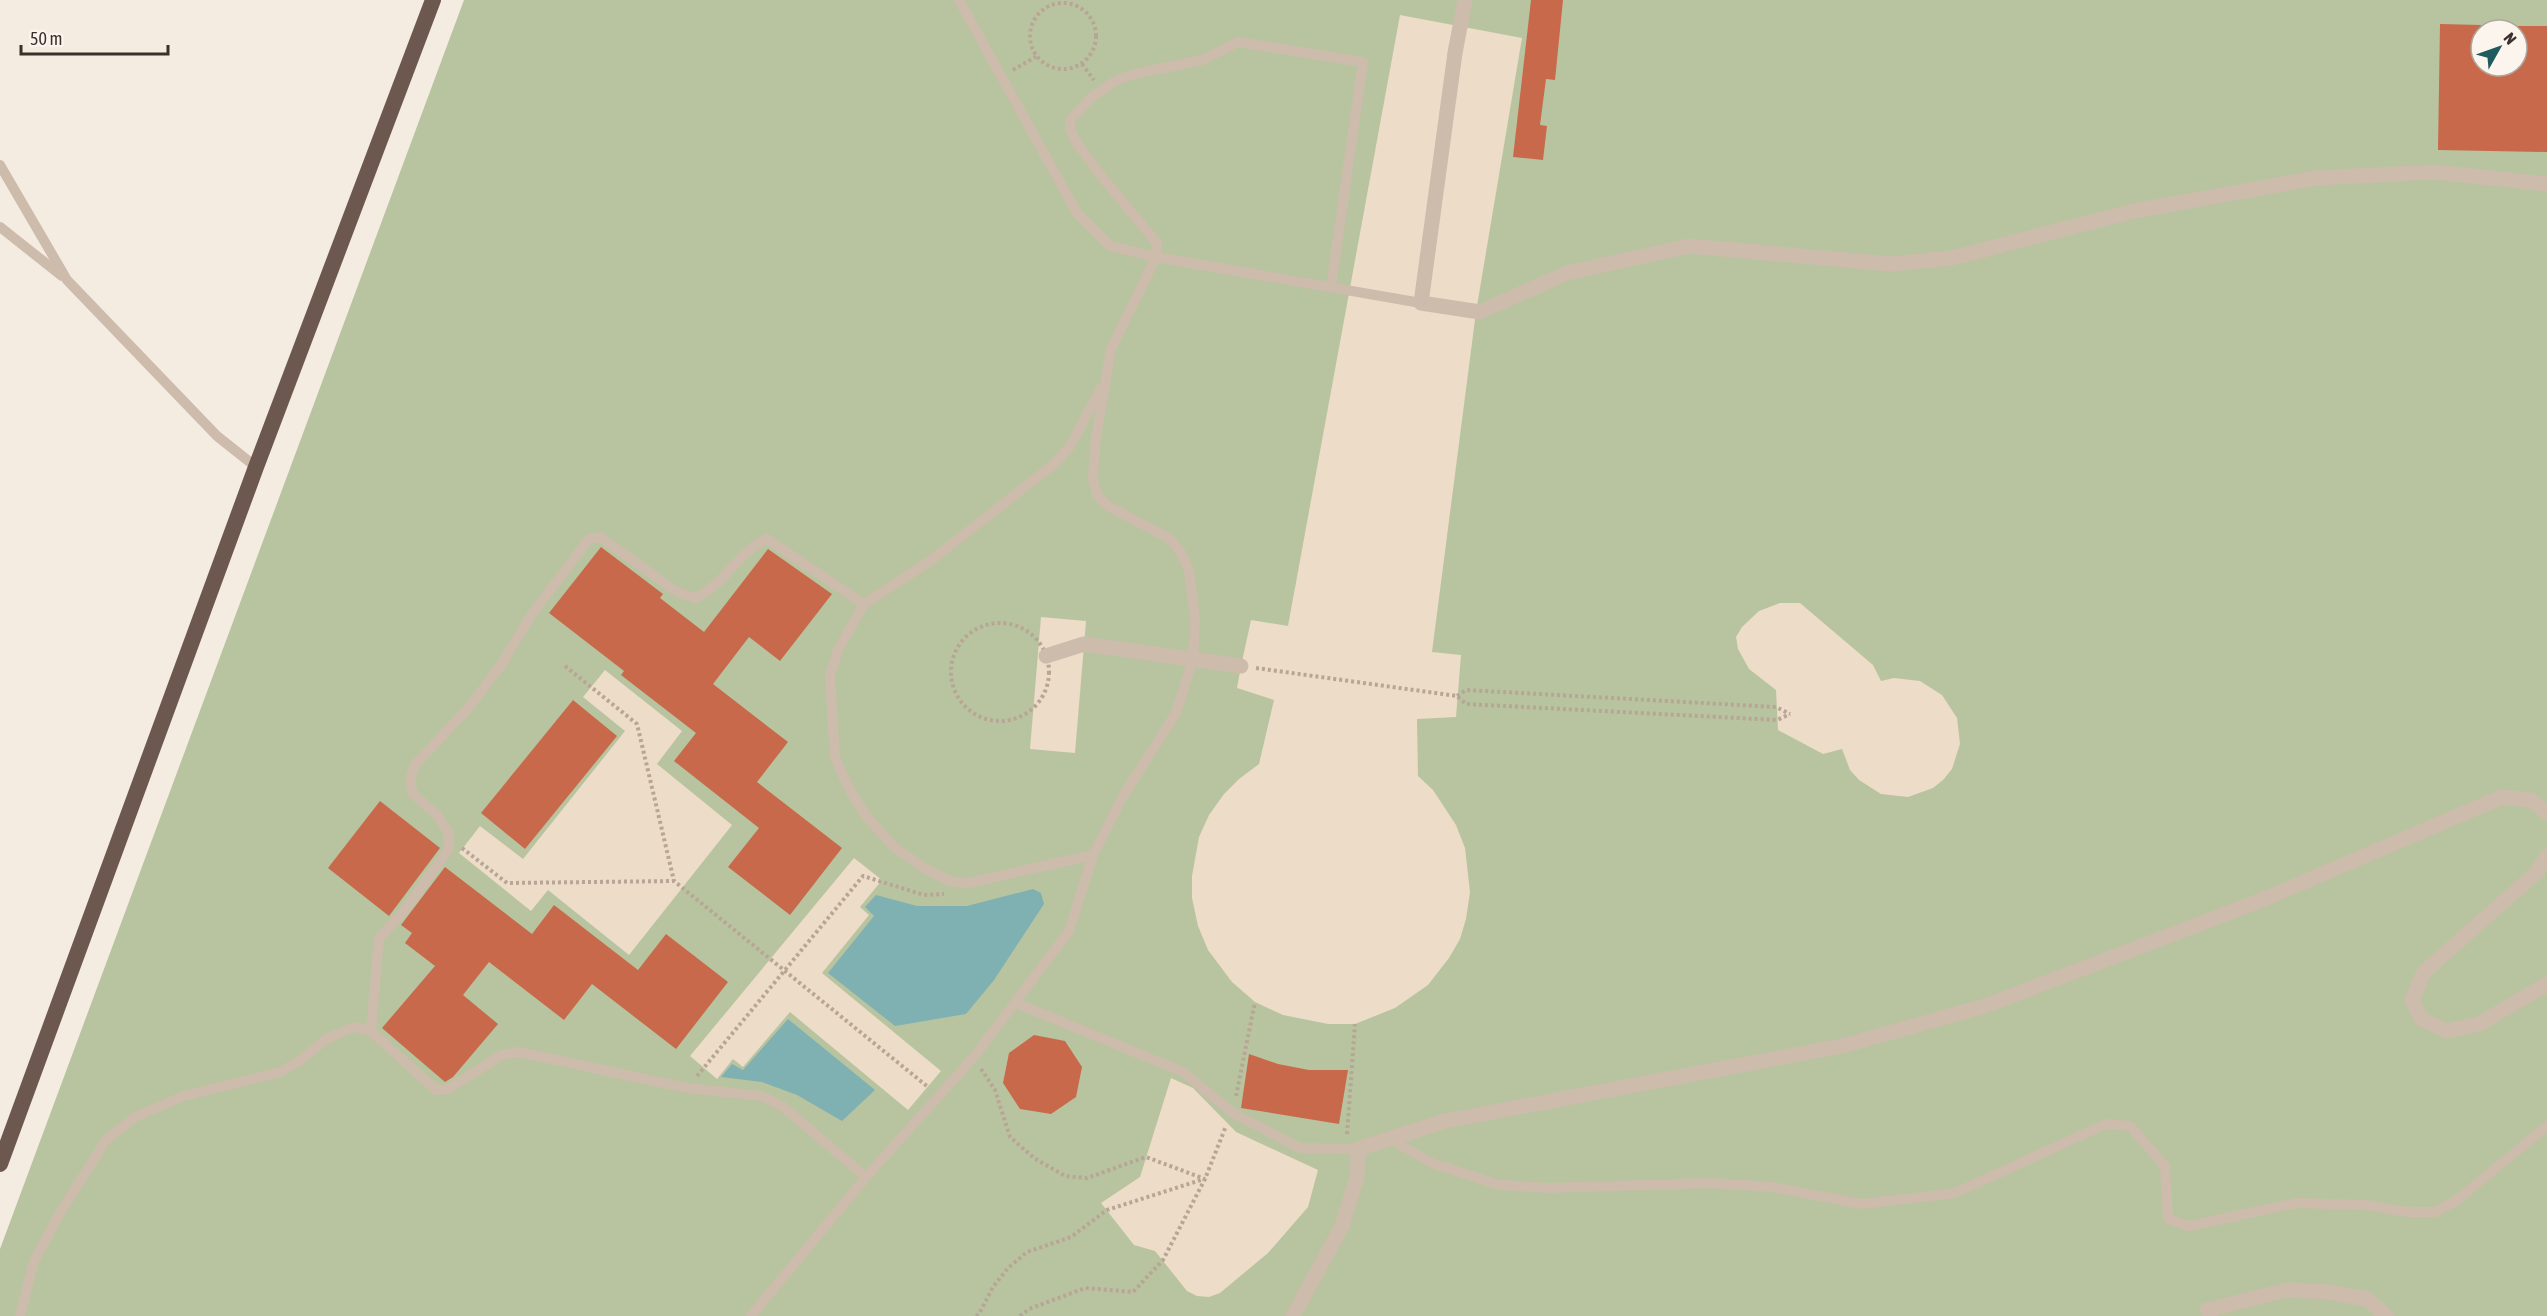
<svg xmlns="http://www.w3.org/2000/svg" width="2547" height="1316" font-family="'Asap Condensed',sans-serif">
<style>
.green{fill:#b8c4a0;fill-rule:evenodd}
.plaza{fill:#ecdcc8}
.water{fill:#7fb0b2}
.building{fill:#c8694b}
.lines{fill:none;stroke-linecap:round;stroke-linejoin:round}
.path{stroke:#b9a596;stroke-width:4;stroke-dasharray:3 3;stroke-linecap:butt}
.service{stroke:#cdbbac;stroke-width:10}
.pedestrian{stroke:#cdbbac;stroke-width:15}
.minor{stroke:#cdbbac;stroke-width:15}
.tertiary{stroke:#cdbbac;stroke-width:15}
.trunk{stroke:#6c584f;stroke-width:16}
</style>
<rect width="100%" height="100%" fill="#f4ebe1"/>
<!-- green -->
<path class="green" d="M464,0h2083v1316h-2547v-67zM2481,30h36v36h-36z"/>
<!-- plaza -->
<g class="plaza">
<path d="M1400,15l122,23 -46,274 -44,340 29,3 -5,62 -39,2 1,57 15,14 23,35 9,23 5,44 -4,27 -6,20 -11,19 -21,27 -33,23 -40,16h-27l-45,-9 -28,-13 -23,-20 -24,-32 -10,-24 -6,-28v-22l7,-39 10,-22 15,-21 15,-15 20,-15 15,-64 -37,-12 4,-22 10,-46 37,6z"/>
<path d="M1780,603h20l73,62 8,16 13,-3 26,3 22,14 15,23 3,26 -8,25 -9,11 -10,8 -25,9 -27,-3 -22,-14 -9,-10 -8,-21 -19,5 -45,-24 -2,-40 -27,-21 -11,-20 -2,-12 6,-10 17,-16z"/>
<path d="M1041,617l45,4 -11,132 -45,-4z"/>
<path d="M605,670l77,61 -25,33 75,61 -103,130 -81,-65 -17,21 -72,-58 21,-27 43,33 102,-128 -42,-34z"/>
<path d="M854,858l28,22 -22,27 9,8 -47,58 119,98 -33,39 -118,-98 -47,55 -10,-8 -16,20 -27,-23z"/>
<path d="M1171,1078l22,10 43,44 82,38 -10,37 -40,46 -48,40 -11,4 -12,-1 -10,-5 -32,-40 -21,-6 -33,-42 39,-26z"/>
</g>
<!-- water -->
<g class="water">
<path d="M1033,889l8,4 3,11 -50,76 -28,34 -71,12 -67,-53 46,-57 -9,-9 11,-12 41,11h50z"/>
<path d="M788,1019l87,71 -33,31 -45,-26 -35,-13 -41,-5 11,-13 11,6z"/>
</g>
<!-- building -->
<g class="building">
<path d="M1531,0h32l-8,80 -9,-1 -6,46 7,1 -4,34 -30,-3z"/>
<path d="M2440,24l41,1v41h36v-40h30v126l-109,-2z"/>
<path d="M601,547l62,47 -3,4 44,34 64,-83 64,45 -52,67 -31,-24 -36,47 75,58 -31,40 85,66 -52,67 -62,-48 31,-39 -85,-67 22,-28 -75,-58 3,-4 -75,-58z"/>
<path d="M573,700l44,36 -92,113 -44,-36z"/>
<path d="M380,801l60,47 -51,68 -61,-48z"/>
<path d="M445,867l87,67 22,-29 84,65 28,-36 62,48 -52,67 -84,-65 -28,36 -75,-58 -26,33 35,29 -45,53 -8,5 -63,-54 53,-62 -30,-23 7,-10 -11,-8z"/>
<path d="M1034,1035l31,6 17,26 -6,30 -25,17 -31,-5 -17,-26 6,-30z"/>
<path d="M1249,1054l29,10 31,6h39l-9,54 -98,-16z"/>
</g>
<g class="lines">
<!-- path -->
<g class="path">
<circle cx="1063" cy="36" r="33"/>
<path d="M1082,64l12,16"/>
<path d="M1013,70l24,-14"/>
<circle cx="1000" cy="672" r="49"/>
<path d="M565,666l72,58 37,157 254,206"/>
<path d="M1256,668l201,28 9,8 311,16 13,-6"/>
<path d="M1457,696l9,-6 310,17 14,7"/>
<path d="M462,848l45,35 167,-2"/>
<path d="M981,1069l14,21 15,47 24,21 31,18 22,2 59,-21 59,22"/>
<path d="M697,1076l166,-200 61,19 20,-1"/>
<path d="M1236,1096l19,-94"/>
<path d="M1347,1134l8,-110"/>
<path d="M976,1316l3,-2 14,-27 15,-19 19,-16 44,-15 36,-27 97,-31"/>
<path d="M1020,1316l9,-7 56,-21 48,4 30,-32 42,-81 21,-53"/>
</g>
<!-- service -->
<g class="service">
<path d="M959,0l118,213 33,33 46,11 265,46"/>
<path d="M0,165l67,115 150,156 39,31"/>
<path d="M0,227l62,49"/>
<path d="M1093,855l-125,28 -18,-2 -26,-13 -30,-21 -28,-31 -15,-24 -16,-34 -5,-83 8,-25 26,-46 66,-43 123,-96 16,-17 32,-60"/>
<path d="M1016,1003l167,69 50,41 67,35 58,1"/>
<path d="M371,1031l8,-93 25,-27 45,-62 -1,-17 -11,-17 -24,-21 -3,-14 5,-15 55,-59 31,-41 31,-51 57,-75 11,-2 77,55 18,6c30,-13 43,-47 72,-59l97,65"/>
<path d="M1390,1139l44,25 66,21 49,3 162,-5 61,4 90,17 93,-11 151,-69 24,2 35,40 3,53 21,7 108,-23 69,2 42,7h27l22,-12 90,-74"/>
<path d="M20,1316l14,-55 26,-48 46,-73 29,-23 49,-21 96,-24 21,-12 25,-21 28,-12 17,4 65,59 12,-1 54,-34 17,-3 168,36 74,8 21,10 84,71"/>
<path d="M751,1316l115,-139 107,-119 96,-127 24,-76 30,-59 53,-83 17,-54 2,-39 -6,-50 -9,-19 -11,-13 -63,-33 -9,-11 -4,-15 3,-42 15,-88 45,-92 1,-14 -55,-66 -28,-38 -4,-11 1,-9 21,-22 25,-17 17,-6 68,-14 36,-18 125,20 -32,225"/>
</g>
<!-- pedestrian -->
<path class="pedestrian" d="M1046,656l38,-12 157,22"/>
<!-- minor -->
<g class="minor">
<path d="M2547,856l-11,17 -112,99 -12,28 9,19 26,12 32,-7 68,-40"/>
<path d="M1293,1316l49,-90 15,-49 1,-28 87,-28 397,-75 143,-40 277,-106 240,-103 29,3 16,13"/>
<path d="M2210,1316l-3,-6 80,-20 41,2 39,7 19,17"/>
</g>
<!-- tertiary -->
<path class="tertiary" d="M1465,0l-10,53 -34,250 59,9 87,-39 122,-27 202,18 61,-6 182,-47 182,-33 118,-6 113,12"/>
<!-- trunk -->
<path class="trunk" d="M0,1164l256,-697 177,-467"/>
</g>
<!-- north arrow -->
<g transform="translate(2499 48) rotate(50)"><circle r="28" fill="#fbf5ee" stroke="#aea6a0" stroke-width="1.5"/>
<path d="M0-4.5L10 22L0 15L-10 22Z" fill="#1f5a5e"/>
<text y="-9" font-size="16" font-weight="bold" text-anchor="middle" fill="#3b302b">N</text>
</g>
<!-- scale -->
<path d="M21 45v9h147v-9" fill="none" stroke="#3b302b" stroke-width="3"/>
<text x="30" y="45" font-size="18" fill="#3b302b" stroke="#fbf5ee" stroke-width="4.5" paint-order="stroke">50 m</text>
</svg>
